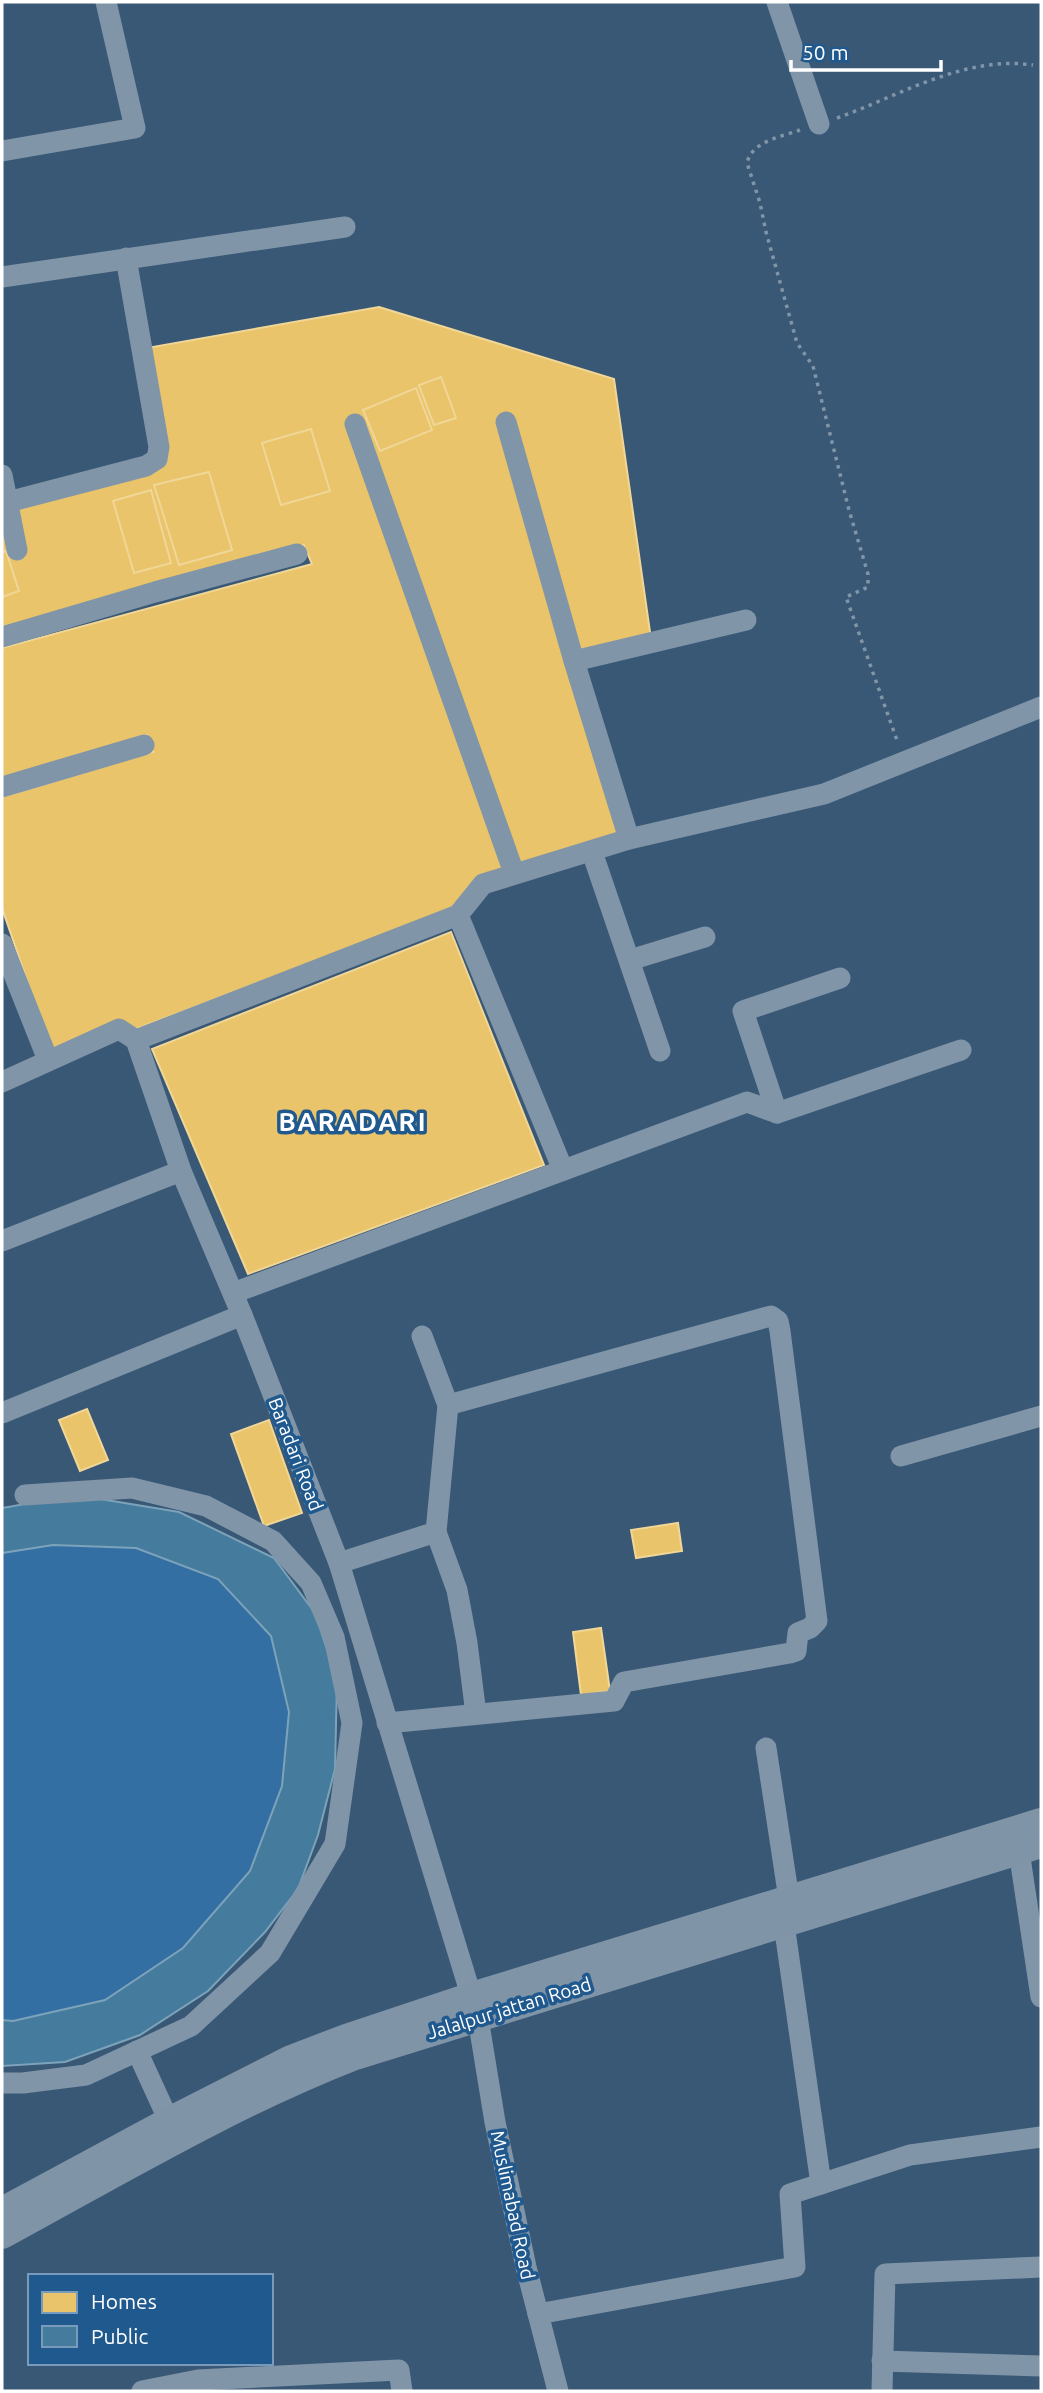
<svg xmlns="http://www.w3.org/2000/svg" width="1043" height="2393" font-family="Ubuntu,sans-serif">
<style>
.green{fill:#346fa4}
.homes{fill:#e9c46a;stroke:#f0d697;stroke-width:2}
.public{fill:#457b9d;stroke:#7da3ba;stroke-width:2}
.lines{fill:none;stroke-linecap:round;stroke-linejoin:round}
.path{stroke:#8095a8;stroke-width:3.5;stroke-dasharray:3.5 5;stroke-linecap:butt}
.minor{stroke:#8095a8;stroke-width:21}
.major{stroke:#8094a7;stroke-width:28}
.labels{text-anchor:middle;stroke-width:7;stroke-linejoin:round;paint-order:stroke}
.street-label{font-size:19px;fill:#fff;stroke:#20598e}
.district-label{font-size:26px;font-weight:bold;letter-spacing:2px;fill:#fff;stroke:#20598e}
</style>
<rect width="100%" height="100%" fill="#395875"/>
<!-- green -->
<path class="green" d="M76,1495l198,63 61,211 -17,66 -20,54 -33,43 -57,59 -68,44 -75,27 -63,4v-558z"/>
<!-- homes -->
<g class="homes">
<path d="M379,307l235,72 37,260 -74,18 46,180 -118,31 -55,42 -314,119 -85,21 -49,-142v-111l151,-45 -6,-17 -145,44v-131l310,-84 -8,-19 -7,1 -295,83v-107l10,-17 149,-45 -14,-112z"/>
<path d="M441,377l15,41 -22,7 -15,-40z"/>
<path d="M416,388l16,42 -52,21 -17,-41z"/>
<path d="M311,429l19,62 -49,14 -19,-62z"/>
<path d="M209,472l23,78 -53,15 -25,-80z"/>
<path d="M151,490l20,73 -37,10 -21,-72z"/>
<path d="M6,551l13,40 -17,6v-45z"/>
<path d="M451,932l93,233 -296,109 -96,-225z"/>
<path d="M87,1409l21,51 -28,11 -21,-51z"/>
<path d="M269,1420l33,93 -38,13 -33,-92z"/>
<path d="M678,1523l4,28 -46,7 -5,-28z"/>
<path d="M601,1628l9,63 -29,4 -8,-63z"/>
</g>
<!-- public -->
<path class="public" d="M76,1495l103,17 95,46 41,55 22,67 -2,89 -17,66 -20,54 -33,43 -57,59 -68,44 -75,27 -63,4v-46l11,1 92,-21 78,-52 67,-77 32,-85 7,-74 -18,-76 -53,-57 -82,-31 -83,-3 -51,8v-45z"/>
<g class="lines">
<!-- path -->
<g class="path">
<path d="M837,118c62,-22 128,-63 196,-53"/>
<path d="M800,130c-19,7 -48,11 -53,33l13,40 6,29 31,111 16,23 36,144 19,64v13l-22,10 52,146"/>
</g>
<!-- minor -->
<g class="minor">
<path d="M777,2l42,122"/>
<path d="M2,151l133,-23 -29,-126"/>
<path d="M2,277l343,-50"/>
<path d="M506,422l68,239 55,178"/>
<path d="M355,424l159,449"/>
<path d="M2,475l15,75"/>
<path d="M8,502l138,-36 11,-7 2,-12 -33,-189"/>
<path d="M2,637l153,-45 142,-38"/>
<path d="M574,661l172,-41"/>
<path d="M2,787l142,-42"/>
<path d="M592,852l68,199"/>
<path d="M458,915l105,255"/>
<path d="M2,944l46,116"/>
<path d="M630,960l75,-23"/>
<path d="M136,1040l322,-125 25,-31 146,-45 195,-45 217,-87"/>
<path d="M2,1082l117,-53 17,11 45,131 61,144 97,248 139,455 17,104 31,145 32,124"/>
<path d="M777,1113l-34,-102 97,-33"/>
<path d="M2,1241l179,-70"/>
<path d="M233,1293l514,-191 30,11 184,-63"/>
<path d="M2,1413l240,-98"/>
<path d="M901,1456l140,-40"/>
<path d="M436,1532l21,58 10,53 9,71"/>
<path d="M339,1563l97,-31 12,-127 -26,-69"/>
<path d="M387,1723l227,-22 10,-19 166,-29 6,-2 2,-18 12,-5 7,-7 -37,-290 -2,-10 -7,-5 -323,89"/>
<path d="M766,1748l23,151"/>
<path d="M1019,1851l22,146"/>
<path d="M784,1924l37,260"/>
<path d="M137,2051l32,70"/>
<path d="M2,2083h21l63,-8 105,-49 79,-73 65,-109 17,-121 -18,-86 -23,-54 -38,-42 -67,-35 -74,-18 -107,7"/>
<path d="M538,2314l257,-47 -5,-73 120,-39 131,-18"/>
<path d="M882,2361l159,5"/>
<path d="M142,2391l56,-11 201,-10 3,21"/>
<path d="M882,2391l3,-117 156,-7"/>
</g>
<!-- major -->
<g class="major">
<path d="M2,2211l167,-90 122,-62 55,-21 126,-42 569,-174"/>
<path d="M2,2235c116,-63 230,-131 353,-179l686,-212"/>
</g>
</g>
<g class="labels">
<!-- street labels -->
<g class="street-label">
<text transform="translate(296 1454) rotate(69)" y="7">Baradari Road</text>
<text transform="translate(509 2008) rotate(-17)" y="7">Jalalpur jattan Road</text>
<text transform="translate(513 2205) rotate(78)" y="7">Muslimabad Road</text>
</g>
<!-- district labels -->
<g class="district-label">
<text x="353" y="1131">BARADARI</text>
</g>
</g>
<!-- border -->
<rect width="1043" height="2393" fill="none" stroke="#ffffff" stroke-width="7"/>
<!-- legend -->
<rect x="28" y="2274" width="245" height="91" fill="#20598e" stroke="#799bbb" stroke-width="2"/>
<rect x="42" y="2292" width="35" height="21" fill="#e9c46a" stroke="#799bbb" stroke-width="2"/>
<text x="91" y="2309" font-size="21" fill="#ffffff">Homes</text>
<rect x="42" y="2326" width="35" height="21" fill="#457b9d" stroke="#799bbb" stroke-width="2"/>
<text x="91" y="2344" font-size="21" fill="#ffffff">Public</text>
<!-- scale -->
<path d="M791 60v10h150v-10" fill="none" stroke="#ffffff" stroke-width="3.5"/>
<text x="802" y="60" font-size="21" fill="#ffffff" stroke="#20598e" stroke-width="5" paint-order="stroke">50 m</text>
</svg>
